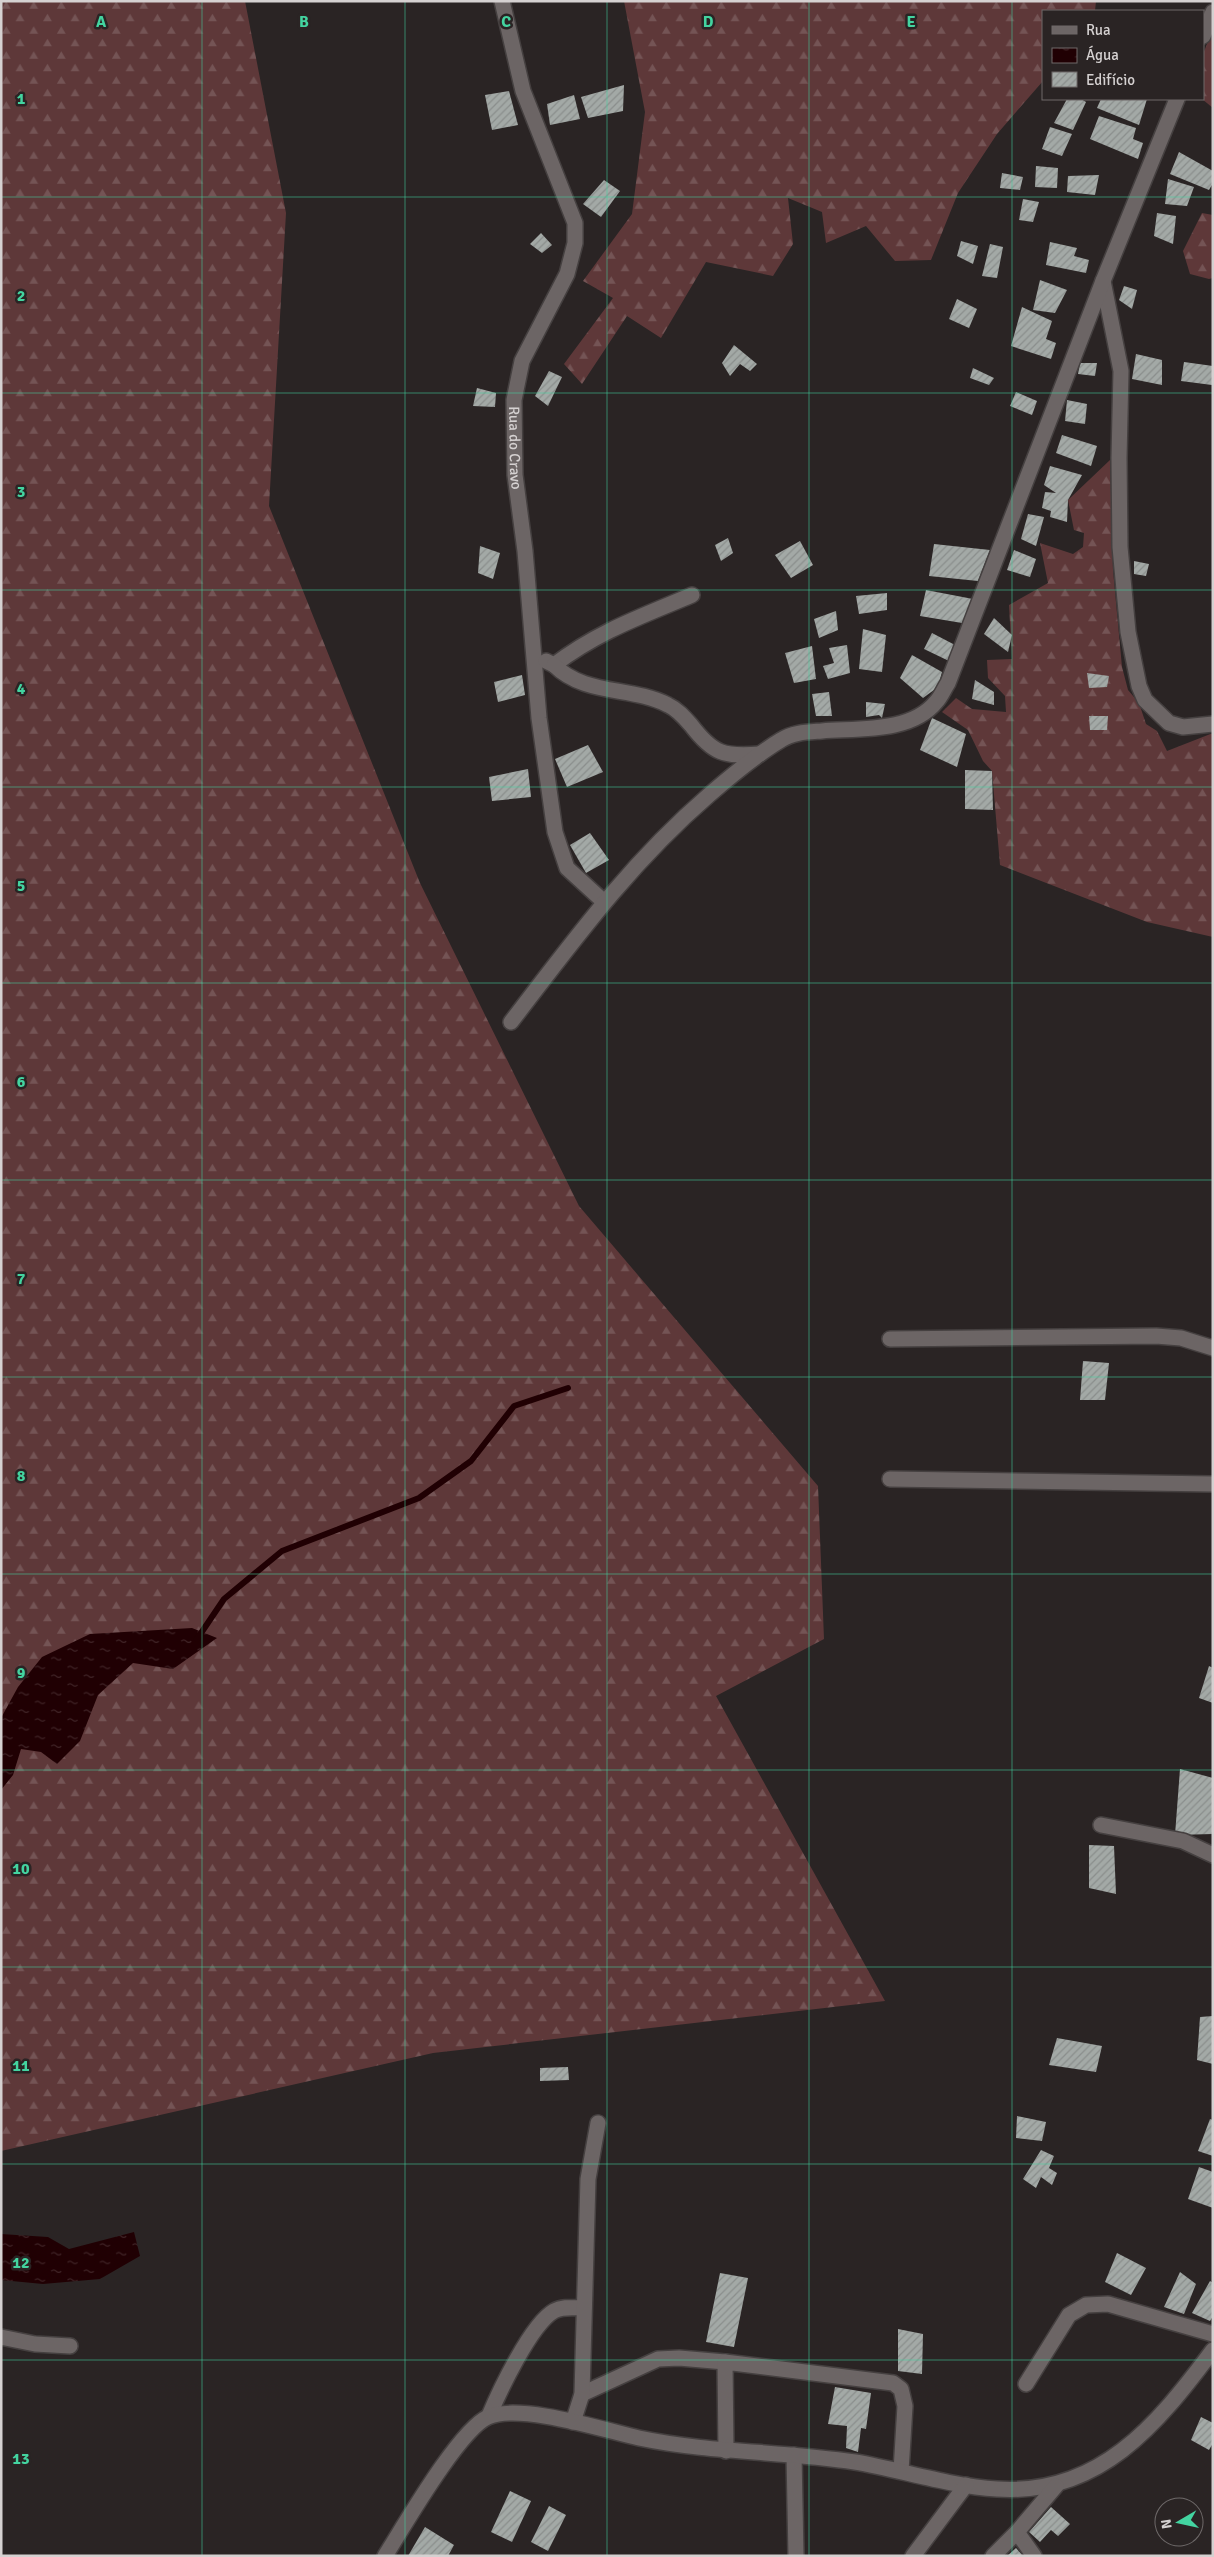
<svg xmlns="http://www.w3.org/2000/svg" width="1214" height="2557" font-family="Signika,sans-serif">
<style>
.forest{fill:url(#forest-firs)}
.water{fill:url(#water-ripples)}
.lines{fill:none;stroke-linecap:round;stroke-linejoin:round}
.stream{stroke:#200003;stroke-width:6}
.building{fill:url(#building-hatch)}
.minor-casing{stroke:#454040;stroke-width:18}
.minor{stroke:#6c6565;stroke-width:15}
.grid{fill:none;stroke:#43d4a0;stroke-width:1;stroke-opacity:0.55}
.labels{text-anchor:middle;stroke-width:5;stroke-linejoin:round;paint-order:stroke}
.street-label{font-size:15px;fill:#d5d1d1;stroke:#2a2424}
.grid-label{font-size:16px;text-anchor:middle;font-weight:bold;fill:#43d4a0;stroke:#2a2424;stroke-width:5;stroke-linejoin:round;paint-order:stroke}
</style>
<defs>
<pattern id="forest-firs" width="22" height="20" patternUnits="userSpaceOnUse" patternTransform="scale(1.25)"><rect width="22" height="20" fill="#5e3839"/><path d="M5 1l3.5 6h-7zM16 11l3.5 6h-7z" fill="#745455"/></pattern>
<pattern id="water-ripples" width="26" height="14" patternUnits="userSpaceOnUse" patternTransform="scale(1.25)"><rect width="26" height="14" fill="#200003"/><path d="M2 4q2-2 4 0t4 0M15 11q2-2 4 0t4 0" fill="none" stroke="#402427"/></pattern>
<pattern id="building-hatch" width="6" height="6" patternUnits="userSpaceOnUse" patternTransform="scale(1.25)"><rect width="6" height="6" fill="#a3a9a6"/><path d="M-1 1l2-2M0 6l6-6M5 7l2-2" fill="none" stroke="#8a8e8c"/></pattern>
</defs>
<rect width="100%" height="100%" fill="#2a2424"/>
<!-- forest -->
<g class="forest">
<path d="M1,1h244l41,212 -17,293 151,377 159,323 239,280 6,153 -108,57 169,305 -452,52 -432,98z"/>
<path d="M624,1h472l-1,10h-52v70l-46,53 -39,59 -27,67 -36,1 -29,-35 -40,17 -4,-31 -34,-14 5,46 -20,32 -67,-14 -45,76 -34,-22 -45,68 -18,-20 49,-66 -30,-17 49,-67 13,-102z"/>
<path d="M1213,29v79l-11,-9 1,-45z"/>
<path d="M1202,213l11,2v63l-4,1 -19,-5 -7,-23z"/>
<path d="M1110,460l3,110 9,97 6,23 11,13 7,21 11,7 10,20 46,-18v204l-66,-15 -147,-57 -8,-94 -9,-10 -15,-31 -26,-18 14,-14 16,11 34,3 -1,-16 -17,-18 -1,-18 25,-1 -3,-54 39,-22 -8,-40 33,11 10,-7 1,-14 -10,-3 -6,-30z"/>
</g>
<!-- water -->
<g class="water">
<path d="M192,1628l25,10 -44,31 -40,-6 -35,32 -18,46 -23,23 -16,-12 -20,-3 -8,26 -12,15v-72l17,-31 24,-30 48,-23z"/>
<path d="M134,2232l6,24 -40,23 -57,5 -42,-4v-46l47,3 21,12z"/>
</g>
<g class="lines">
<!-- stream -->
<path class="stream" d="M197,1639l27,-40 58,-48 137,-53 52,-37 43,-55 54,-18"/>
</g>
<!-- building -->
<g class="building">
<path d="M624,85l-1,26 -35,7 -7,-21z"/>
<path d="M509,91l9,34 -26,5 -7,-35z"/>
<path d="M574,95l6,24 -30,6 -3,-21z"/>
<path d="M1067,99h14l5,3 -13,28 -19,-7z"/>
<path d="M1101,99h46l-8,26 -42,-17z"/>
<path d="M1099,116l37,12 -3,11 10,4 -5,16 -48,-20z"/>
<path d="M1050,127l22,7 -10,22 -20,-7z"/>
<path d="M1179,152l34,19v12l-4,7 -39,-16z"/>
<path d="M1036,166l22,2 -1,20 -22,-1z"/>
<path d="M1002,173l21,4 -3,13 -20,-2z"/>
<path d="M1099,175l-4,20 -28,-3 1,-16z"/>
<path d="M1168,179l26,8 -7,19 -22,-2z"/>
<path d="M604,180l16,11 -19,26 -18,-13z"/>
<path d="M1023,199l16,3 -6,20 -14,-2z"/>
<path d="M1157,213l19,3 -3,28 -19,-8z"/>
<path d="M541,233l11,12 -10,8 -12,-9z"/>
<path d="M961,241l17,5 -5,18 -16,-8z"/>
<path d="M1050,242l27,6 -3,8 15,4 -3,13 -40,-8z"/>
<path d="M990,244l13,3 -6,31 -15,-2z"/>
<path d="M1040,280l27,10 -12,23 -22,-3z"/>
<path d="M1124,286l13,4 -5,19 -13,-9z"/>
<path d="M957,299l20,10 -8,19 -20,-9z"/>
<path d="M1022,307l30,14 -6,18 10,4 -5,16 -40,-13z"/>
<path d="M734,345l23,19 -7,7 -10,-7 -10,12 -8,-13z"/>
<path d="M1136,354l26,6v25l-30,-6z"/>
<path d="M1184,362l29,4 -1,19 -31,-4z"/>
<path d="M1080,363h17l-2,13 -17,-2z"/>
<path d="M973,368l21,10 -5,7 -19,-7z"/>
<path d="M549,371l13,6 -14,29 -13,-10z"/>
<path d="M477,388l19,5 -1,14 -22,-1z"/>
<path d="M1016,392l21,9 -5,14 -22,-9z"/>
<path d="M1067,400l20,4 -2,20 -20,-3z"/>
<path d="M1062,435l35,11 -6,20 -35,-13z"/>
<path d="M1050,466l32,9 -14,25 -1,22 -17,-5 1,-6 -9,-3 3,-16 11,1 -12,-8z"/>
<path d="M1028,514l16,3 -8,29 -15,-7z"/>
<path d="M728,538l5,15 -12,8 -6,-16z"/>
<path d="M800,541l13,24 -22,13 -16,-23z"/>
<path d="M934,544l56,6 -12,31 -49,-5z"/>
<path d="M480,546l20,7 -7,26 -15,-6z"/>
<path d="M1014,550l22,9 -6,18 -23,-7z"/>
<path d="M1134,561l15,3 -3,12 -12,-2z"/>
<path d="M926,590l47,9 -11,24 -42,-7z"/>
<path d="M887,593v17l-28,4 -3,-18z"/>
<path d="M836,611l2,19 -19,8 -5,-19z"/>
<path d="M994,618l18,17 -4,17 -24,-18z"/>
<path d="M863,629l23,6 -4,37 -23,-3z"/>
<path d="M932,633l23,12 -6,16 -25,-12z"/>
<path d="M847,645l3,28 -22,6 -5,-13 11,-3 -5,-15z"/>
<path d="M812,646l4,33 -22,4 -9,-30z"/>
<path d="M912,655l30,17 -4,15 -15,11 -23,-20z"/>
<path d="M1087,673l22,3 -2,11 -18,1z"/>
<path d="M522,675l3,20 -27,7 -4,-20z"/>
<path d="M975,680l19,12v13l-22,-6z"/>
<path d="M829,692l3,24h-16l-4,-22z"/>
<path d="M866,702l19,2 -3,14 -3,-3 -13,2z"/>
<path d="M1089,716h19l-1,14h-17z"/>
<path d="M932,718l34,16 -9,33 -37,-17z"/>
<path d="M588,745l15,27 -36,15 -12,-28z"/>
<path d="M528,769l3,28 -39,4 -3,-24z"/>
<path d="M965,770l27,1 1,39 -28,-1z"/>
<path d="M590,833l19,27 -23,13 -16,-28z"/>
<path d="M1083,1361l26,2 -4,37h-25z"/>
<path d="M1209,1666l4,2v35l-14,-5z"/>
<path d="M1180,1769l33,9v56l-38,1z"/>
<path d="M1089,1845l25,1 2,48 -27,-6z"/>
<path d="M1213,2016v48l-16,-4 3,-43z"/>
<path d="M1057,2038l45,8 -6,26 -47,-7z"/>
<path d="M568,2067l1,13 -29,1v-13z"/>
<path d="M1017,2116l29,6 -4,19 -26,-3z"/>
<path d="M1210,2119l3,1v36l-15,-5z"/>
<path d="M1041,2150l13,6 -5,12 8,5 -5,12 -11,-8 -5,11 -13,-9z"/>
<path d="M1199,2167l14,5v36l-25,-9z"/>
<path d="M1117,2253l29,15 -15,27 -26,-13z"/>
<path d="M1180,2272l16,12 -12,30 -20,-7z"/>
<path d="M720,2273l28,5 -14,69 -28,-5z"/>
<path d="M1210,2281l3,2v33l-3,5 -18,-8z"/>
<path d="M898,2329l25,5 -1,40 -24,-3z"/>
<path d="M835,2387l36,6 -5,36 -5,-1 -3,24 -12,-4 1,-22 -19,-2z"/>
<path d="M1201,2417l12,6v20l-4,7 -18,-10z"/>
<path d="M510,2491l21,10 -19,41 -21,-10z"/>
<path d="M549,2506l17,9 -18,36 -17,-9z"/>
<path d="M1051,2507l19,17 -12,12 -7,-6 -11,12 -11,-10z"/>
<path d="M425,2527l29,18 -6,11h-40z"/>
<path d="M1016,2548l7,8h-16z"/>
</g>
<g class="lines">
<!-- minor casing -->
<g class="minor-casing">
<g id="minor">
<path id="s1" d="M502,1l21,90 52,132v20l-8,31 -45,87 -8,39 1,75 10,76 14,167 16,114 12,36 36,33"/>
<path d="M1203,36l10,-24"/>
<path d="M1103,281l18,90 -2,87 1,89 8,85 11,54 6,14 24,23 14,4 30,-3"/>
<path d="M546,661l8,4c45,-34 86,-48 138,-70"/>
<path d="M554,665c31,31 77,21 114,40 9,4 16,12 23,20 22,29 33,32 69,29"/>
<path d="M511,1022c63,-82 119,-159 198,-227 23,-20 47,-40 72,-55 12,-8 27,-8 41,-9 36,-3 89,2 114,-29 5,-5 8,-13 12,-19l155,-402 74,-182"/>
<path d="M890,1339l266,-3 25,2 32,10"/>
<path d="M890,1479l323,5"/>
<path d="M1101,1825l82,16 30,14"/>
<path d="M1,2337l34,7 35,2"/>
<path d="M1026,2384l43,-69 17,-10 22,-1 105,30"/>
<path d="M582,2394l76,-35 21,-1 46,4"/>
<path d="M489,2416c10,-24 42,-92 65,-105 9,-5 20,-3 30,-3"/>
<path d="M573,2422l9,-28 6,-215 10,-56"/>
<path d="M726,2451l-1,-89 168,21 8,6 4,17 -4,65"/>
<path d="M794,2455l2,101"/>
<path d="M1017,2532l17,24"/>
<path d="M385,2556c19,-30 74,-126 103,-139 32,-14 116,13 151,21 71,15 144,13 216,24 47,8 94,24 142,27 102,7 160,-64 216,-139"/>
<path d="M913,2556l53,-71"/>
<path d="M993,2556l24,-24 39,-46"/>
</g>
</g>
<!-- minor -->
<use href="#minor" class="minor"/>
</g>
<!-- grid -->
<path class="grid" d="M202,1v2555M405,1v2555M607,1v2555M809,1v2555M1012,1v2555M1,197h1212M1,393h1212M1,590h1212M1,787h1212M1,983h1212M1,1180h1212M1,1377h1212M1,1574h1212M1,1770h1212M1,1967h1212M1,2164h1212M1,2360h1212"/>
<g class="labels">
<!-- street labels -->
<g class="street-label">
<text dy="5" stroke="none"><textPath href="#s1" startOffset="472">Rua do Cravo</textPath></text>
</g>
</g>
<g class="grid-label">
<text x="101" y="27">A</text>
<text x="304" y="27">B</text>
<text x="506" y="27">C</text>
<text x="708" y="27">D</text>
<text x="911" y="27">E</text>
<text x="21" y="104">1</text>
<text x="21" y="301">2</text>
<text x="21" y="497">3</text>
<text x="21" y="694">4</text>
<text x="21" y="891">5</text>
<text x="21" y="1087">6</text>
<text x="21" y="1284">7</text>
<text x="21" y="1481">8</text>
<text x="21" y="1678">9</text>
<text x="21" y="1874">10</text>
<text x="21" y="2071">11</text>
<text x="21" y="2268">12</text>
<text x="21" y="2464">13</text>
</g>
<!-- border -->
<rect width="1214" height="2557" fill="none" stroke="#d5d1d1" stroke-width="5"/>
<!-- legend -->
<rect x="1042" y="10" width="162" height="90" fill="#2a2424" stroke="#6e6969"/>
<rect x="1052" y="26" width="25" height="8" fill="#6c6565" stroke="#6e6969"/>
<text x="1086" y="35" font-size="15" fill="#d5d1d1">Rua</text>
<rect x="1052" y="48" width="25" height="15" fill="url(#water-ripples)" stroke="#6e6969"/>
<text x="1086" y="60" font-size="15" fill="#d5d1d1">Água</text>
<rect x="1052" y="72" width="25" height="15" fill="url(#building-hatch)" stroke="#6e6969"/>
<text x="1086" y="85" font-size="15" fill="#d5d1d1">Edifício</text>
<!-- north arrow -->
<g transform="translate(1179 2522) rotate(261)"><circle r="24" fill="#2a2424" stroke="#6e6969"/>
<path d="M0-4L9 19L0 12L-9 19Z" fill="#43d4a0"/>
<text y="-8" font-size="14" font-weight="bold" text-anchor="middle" fill="#d5d1d1">N</text>
</g>
</svg>
